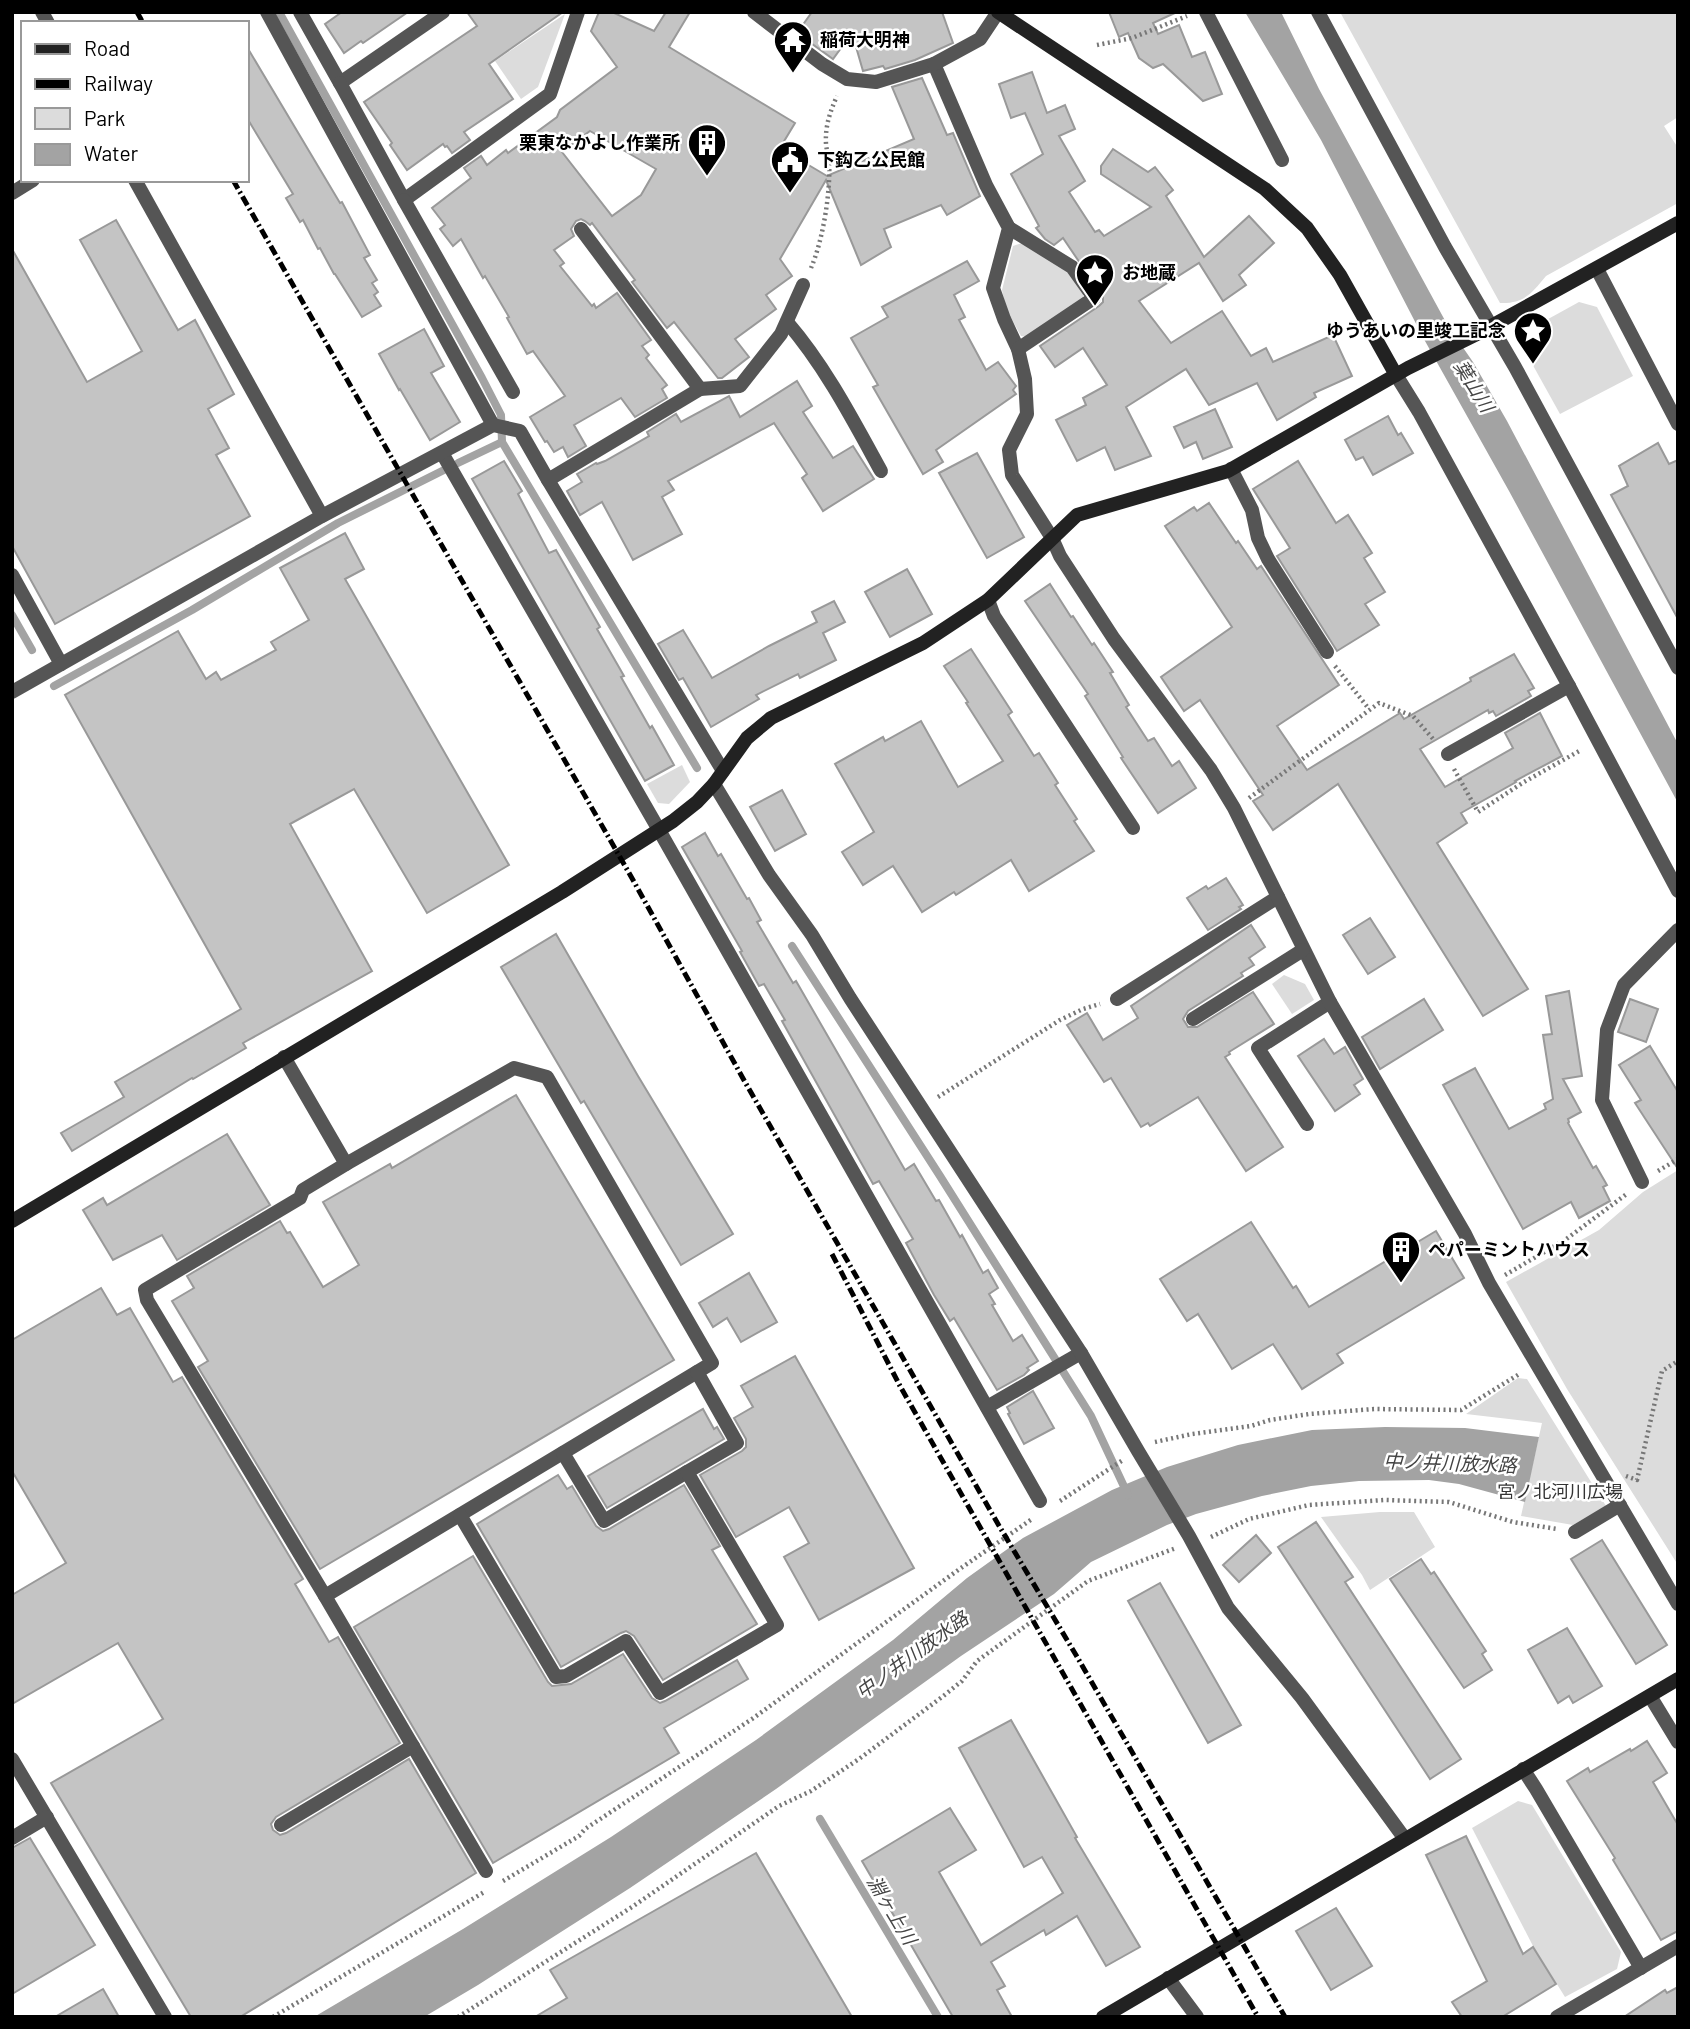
<svg xmlns="http://www.w3.org/2000/svg" width="1690" height="2029" font-family="Barlow,'Noto Sans JP',sans-serif">
<style>
.green{fill:#dcdcdc}
.water{fill:#a3a3a3}
.lines{fill:none;stroke-linecap:round;stroke-linejoin:round}
.stream{stroke:#a3a3a3;stroke-width:8}
.building{fill:#c4c4c4;stroke:#999;stroke-width:2;fill-rule:evenodd}
.path{stroke:#777;stroke-width:4.5;stroke-dasharray:2 3.5;stroke-linecap:butt}
.lane{stroke:#555;stroke-width:14}
.street{stroke:#555;stroke-width:14}
.secondary{stroke:#222;stroke-width:14}
.rail{stroke:#000;stroke-width:5;stroke-dasharray:10 3.5 2 3.5;stroke-linecap:butt}
.labels{text-anchor:middle;stroke-width:5;stroke-linejoin:round;paint-order:stroke}
.poi-label{font-size:18px;font-weight:bold;fill:#000;stroke:#fff;text-anchor:start}
.park-label{font-size:18px;fill:#333;stroke:#fff}
.water-label{font-size:19px;font-style:italic;fill:#444;stroke:#fff}
</style>
<rect width="100%" height="100%" fill="#fff"/>
<!-- green -->
<g class="green">
<path d="M1340,12h338v105l-14,9 14,22v55l-132,73c-14,17 -22,28 -46,27z"/>
<path d="M565,14l-27,73 -17,12 -26,-38z"/>
<path d="M1025,242l43,29 15,21v9l-55,36 -7,-1 -15,-27 -4,-19 11,-44z"/>
<path d="M1579,302l18,5 36,69 -73,38 -35,-63 5,-22z"/>
<path d="M682,765l8,17 -21,22 -11,-1 -11,-19z"/>
<path d="M1284,975l21,9 9,16 -22,14 -20,-30z"/>
<path d="M1678,1170v395l-111,-176 -61,-107 93,-52 44,-38z"/>
<path d="M1518,1378l9,1 79,127 -33,19 -52,-9 21,-93 -76,-9z"/>
<path d="M1380,1512h34l21,35 -65,43 -8,-15 -41,-58z"/>
<path d="M1518,1801l14,4 89,147 -4,17 -52,28 -32,-51 -61,-118z"/>
</g>
<!-- water -->
<g class="water">
<path d="M1245,12h36l38,77 129,237 25,36 34,59 171,323v59l-169,-312 -84,-150 -104,-201z"/>
<path d="M1385,1427l80,1 74,9 -14,65 -66,-18 -30,-4 -70,1 -48,5 -49,10 -66,18 -29,11 -76,37 -37,32 -93,62 -185,133 -146,99 -152,97 -54,32h-110l149,-88 148,-92 145,-97 137,-100 74,-62 56,-40 89,-48 55,-23 71,-22 74,-15z"/>
</g>
<g class="lines">
<!-- stream -->
<g class="stream">
<path d="M279,12l203,366 19,37 1,27"/>
<path d="M458,463l44,-21 195,326"/>
<path d="M12,615l20,35"/>
<path d="M54,686l138,-76 146,-87 108,-54"/>
<path d="M792,946l148,230 151,240 37,79"/>
<path d="M820,1819l118,198"/>
</g>
</g>
<!-- building -->
<g class="building">
<path d="M342,12h66l-45,31 -2,-2 -17,12 -19,-29z"/>
<path d="M467,12h96l-74,52 24,35 -49,33 6,8 -18,13 -5,-7 -2,1 -2,-3 -36,26 -17,-25 2,-2 -28,-41 113,-76z"/>
<path d="M599,12h13l42,19 12,-19h24l-21,35 126,76 -15,25 47,28 87,-37 -22,-52 30,-9 25,57 6,-2 27,63 -33,19 -6,-10 -57,24 7,18 -30,18 -35,-85 -46,79 12,17 -26,19 10,14 -41,30 14,18 -27,21h-4l-44,-56 -7,6 -35,-46 3,-2 -43,-57 -2,2 -5,-4 -4,-2 -5,2 -5,8 3,7 -20,14 10,13 -4,3 32,40 2,-2 2,4 21,-15 34,47 -9,6 7,9 -3,3 21,27 -5,4 5,9 -32,19 -14,-19 -47,27 12,21 -18,11 -5,-10 -9,5 -7,-11 -2,1 -15,-25 35,-21 -32,-45 -6,3 -20,-36 2,-1 -24,-41 -2,2 -22,-39 -8,7 -13,-17 5,-4 -13,-17 39,-30 -7,-10 17,-12 6,9 19,-15 2,3 49,-36 3,-7 57,-43 -26,-36zM590,131l66,38 -15,26 -29,21 -50,-64z"/>
<path d="M812,12h130l11,31 -38,17 -30,9 -2,-3 -20,5 -11,-38 -19,26 -36,-26z"/>
<path d="M1109,12h68l-24,11 5,11 21,-9 13,32 13,-5 17,42 -19,7 -40,-37 -10,4 -14,-10 -11,-25 -9,4z"/>
<path d="M247,47l93,156 2,-1 28,53 -6,3 13,22 -5,3 6,9 -4,3 7,11 -19,11 -27,-43h-1l-14,-26 -2,1 -15,-29 -3,2 -14,-24 7,-4 -46,-76z"/>
<path d="M1032,72l15,41 18,-8 10,24 -16,7 26,45 -16,11 26,40 4,-2 5,6 47,-29 -50,-33v-8l12,-17 35,23 7,-5 18,23 -7,6 38,61 45,-41 25,27 -35,32 7,10 -23,16 -24,-38 -60,38 32,42 51,-32 29,45 15,-8 7,14 60,-27 19,41 -38,17 2,4 -39,23 -20,-37 -48,22 -23,-36 -60,38 25,49 -36,14 -10,-23 -28,14 -21,-41 30,-15 -3,-7 24,-13 -24,-37 -28,19 -15,-21 59,-40 4,-4v-5l-40,-59 -9,7 -9,-6 -9,-11 3,-2 -28,-52 32,-20 -18,-41 -14,5 -12,-34z"/>
<path d="M116,220l62,110 17,-10 39,74 -26,15 21,39 -13,7 34,61 -195,108 -43,-78v-297l75,133 55,-31 -62,-111z"/>
<path d="M967,261l12,20 -25,14 11,22 -6,3 27,50 12,-8 18,24 -3,4 3,4 -80,56 7,12 -20,12 -50,-87 5,-2 -27,-47 37,-21 -6,-10z"/>
<path d="M424,329l20,37 -13,7 29,49 -30,18 -30,-51 -1,1 -20,-36z"/>
<path d="M797,381l15,25 -9,6 30,46 20,-12 21,33 -51,32 -21,-33 5,-4 -33,-51 -106,58 6,9 -12,7 20,37 -49,26 -31,-58 -22,13 -13,-24 15,-9 -5,-8 19,-11 1,1 8,-3 44,-25 -2,-4 29,-18 5,8 48,-26 11,21z"/>
<path d="M1215,409l17,38 -29,12 -7,-17 -12,6 -10,-21z"/>
<path d="M1388,416l10,19 3,-2 12,20 -40,22 -10,-18 -7,3 -11,-20z"/>
<path d="M1658,443l11,21 9,-4v159l-67,-124 17,-9 -9,-20z"/>
<path d="M977,453l47,84 -37,21 -48,-85z"/>
<path d="M504,461l18,30 -4,3 31,59 7,-3 44,77 -3,2 27,47 -3,1 29,51 2,-2 22,39 -29,16 -173,-302z"/>
<path d="M1298,461l38,62 12,-8 24,38 -8,5 21,34 -20,12 14,21 -42,26 -60,-95 13,-8 -37,-59z"/>
<path d="M1209,503l27,40 2,-2 19,28 4,-3 78,119 -62,41 30,44 93,-57 4,6 67,-38 -1,-3 44,-24 20,34 -6,3 3,5 -35,20 -3,-5 -4,2 -1,-3 -68,39 25,38 68,-39 -8,-15 35,-20 22,43 -47,25 1,1 -55,31 6,10 -30,20 91,146 -45,27 -145,-232 -65,46 -20,-29 10,-6 -63,-95 -16,11 -23,-34 71,-50 -67,-101 29,-19 3,4z"/>
<path d="M345,533l19,36 -19,10 164,286 -82,48 -73,-124 -64,35 82,147 -129,72 3,5 -53,31 -1,-1 -120,73 -11,-18 63,-36 -9,-15 126,-73 -176,-314 113,-64 28,48 10,-7 5,8 55,-30 -5,-8 38,-22 -29,-52z"/>
<path d="M907,569l25,45 -42,23 -25,-45z"/>
<path d="M1050,584l21,33 2,-1 19,29 2,-2 19,29 -3,1 19,32 -3,2 22,34 6,-3 18,28 7,-5 17,27 -38,25 -37,-55 2,-1 -38,-61 3,-2 -63,-93z"/>
<path d="M834,601l11,21 -22,11 13,27 -36,18 -2,-4 -42,21 3,4 -48,28 -28,-49 -4,2 -21,-36 25,-14 29,48 57,-32 48,-24 -5,-10z"/>
<path d="M971,649l41,63 -4,3 26,41 5,-3 19,30 -3,2 22,34 -3,2 20,30 -65,40 -18,-31 -55,35 -2,-3 -32,20 -29,-46 -30,19 -21,-33 32,-20 -39,-68 48,-27 2,4 36,-20 37,66 45,-26 -37,-58 2,-1 -24,-36z"/>
<path d="M782,790l24,44 -31,17 -25,-44z"/>
<path d="M705,833l13,23 3,-2 26,45 2,-1 12,22 -4,2 36,61 3,-2 109,189 9,-6 22,37 3,-1 21,37 2,-2 21,38 5,-3 10,18 -9,6 6,10 -3,1 21,36 9,-6 16,26 -11,7 2,2 -5,5 -27,15 -43,-72 -4,3 -16,-26 -28,-52 7,-4 -34,-58 -6,3 -91,-163 3,-1 -21,-36 -5,2 -19,-34 2,-1 -60,-104z"/>
<path d="M1226,878l17,27 -4,2 2,2 -33,21 -21,-32 19,-12 2,3z"/>
<path d="M1370,918l25,39 -27,17 -25,-39z"/>
<path d="M1251,925l14,22 -16,11 5,7 -13,8 2,3 -55,35 -5,8 5,8h9l56,-35 21,32 -45,28 1,2 -5,3 58,90 -37,24 -48,-74 -48,29 -2,-3 -7,4 -30,-49 -7,4 -37,-57 20,-12 16,27 35,-22 -7,-12z"/>
<path d="M556,934l82,142 95,158 -52,31 -97,-164 -3,2 -80,-136z"/>
<path d="M1569,991l13,85 -19,3 18,33 -13,7 1,3 -1,1 25,45 3,-2 11,19 -4,2 7,14 -31,17 -8,-16 -48,27 -80,-144 32,-17 34,61 37,-20 -2,-5 9,-5 -10,-64 9,-1 -6,-38z"/>
<path d="M1424,999l19,31 -63,39 -18,-32z"/>
<path d="M1630,999l28,10 -12,33 -28,-10z"/>
<path d="M1324,1039l10,15 11,-7 18,32 -9,6 6,9 -25,17 -37,-55z"/>
<path d="M1650,1046l28,46v77l-43,-66 6,-3 -22,-35z"/>
<path d="M516,1095l158,265 -354,209 -122,-202 10,-6 -36,-60 22,-13 -7,-12 93,-55 7,12 3,-1 33,55 36,-22 -36,-63 67,-38 2,4z"/>
<path d="M227,1134l43,71 -93,55 -15,-25 -49,25 -30,-50 20,-12 4,7z"/>
<path d="M1251,1222l42,66 3,-2 13,21 127,-76 28,47 -127,76 6,9 -41,26 -29,-45 -41,25 -34,-55 -11,7 -27,-42z"/>
<path d="M749,1273l28,49 -36,20 -14,-24 -14,9 -14,-24z"/>
<path d="M101,1288l16,27 13,-7 43,74 9,-5 121,202 -8,5 34,58 9,-5 62,106 -124,74 -5,7 2,6 7,5 6,-2 123,-74 67,114 -236,144h-49l-140,-234 112,-64 -45,-76 -106,61v-109l54,-32 -54,-92v-131z"/>
<path d="M795,1356l119,212 -95,52 -35,-63 25,-14 -20,-36 -53,30 -36,-62 42,-24 4,-4v-8l-12,-21 19,-11 -12,-21z"/>
<path d="M1033,1391l21,37 -30,16 -16,-30 2,-1 -3,-6z"/>
<path d="M703,1409l11,20 3,-2 7,12 -117,69 -19,-32z"/>
<path d="M558,1475l9,14 5,-3 24,40 7,5 6,-2 75,-44 36,61 -8,4 45,74 -94,56 -29,-44 -8,-5 -5,2 -60,34 -84,-143z"/>
<path d="M1316,1522l37,55 -8,5 116,177 -31,20 -152,-232z"/>
<path d="M1256,1535l15,18 -32,29 -16,-17z"/>
<path d="M1602,1540l65,105 -31,19 -65,-105z"/>
<path d="M473,1556l75,126 4,4 19,-2 52,-30 29,44 8,5 5,-2 72,-41 11,19 -84,49 15,25 -186,110 -139,-236z"/>
<path d="M1421,1559l10,15 3,-2 52,79 -4,3 10,16 -28,18 -74,-109z"/>
<path d="M1160,1583l81,142 -33,18 -80,-142z"/>
<path d="M1567,1628l35,58 -29,17 -4,-7 -11,7 -30,-53z"/>
<path d="M1011,1720l66,117 -2,1 65,109 -34,19 -29,-50 -31,19 -2,-5 -53,32 14,24 -8,4 15,27h-59l-91,-156 88,-53 26,42 -37,22 42,73 82,-52 -21,-36 -18,10 -65,-119z"/>
<path d="M1647,1741l20,32 -14,9 25,43v106l-17,9 -48,-80 2,-2 -48,-77 21,-13 2,4 40,-23 1,2z"/>
<path d="M1466,1836l57,118 10,-7 23,37 -54,33h-40l-10,-15 35,-21 -61,-126z"/>
<path d="M30,1838l65,107 -83,49v-146z"/>
<path d="M756,1853l96,164h-317l32,-19 -17,-28z"/>
<path d="M1336,1908l36,58 -41,24 -35,-59z"/>
<path d="M1678,1987v30h-54l41,-27 2,3z"/>
<path d="M103,1989l16,28h-64z"/>
</g>
<g class="lines">
<!-- path -->
<g class="path">
<path d="M1097,45l35,-7 55,-22"/>
<path d="M811,268c12,-28 20,-77 18,-108 0,-6 -3,-11 -3,-16 -1,-18 4,-32 11,-48"/>
<path d="M1335,666l34,43"/>
<path d="M1454,769l24,43 46,-30 57,-32"/>
<path d="M1249,798l130,-95 34,13 21,24"/>
<path d="M938,1097l122,-77 23,-11 17,-5"/>
<path d="M1658,1171l20,-12"/>
<path d="M1505,1275l60,-35 63,-47"/>
<path d="M1155,1442l37,-8 59,-8 19,-6 39,-6 65,-5 87,1 60,-37"/>
<path d="M1626,1476l11,4 25,-109 16,-10"/>
<path d="M1060,1501l63,-41"/>
<path d="M1211,1537l38,-18 60,-14 76,-5 64,2 64,20 44,7"/>
<path d="M503,1881l76,-45 6,-7 167,-110 209,-151 71,-49"/>
<path d="M273,2017l213,-126"/>
<path d="M458,2017l174,-110 147,-101 32,-15 48,-32 83,-62 20,-16 15,-20 111,-80 88,-33"/>
</g>
<!-- lane -->
<g class="lane">
<path d="M267,12l226,413"/>
<path d="M754,12l68,52 25,15 29,3 58,-18 52,121 23,43 -16,60 11,31 14,30 7,30 2,35 -18,36 3,25 40,63"/>
<path d="M934,64l46,-25 18,-27"/>
<path d="M1009,228l63,39 22,31 -76,51"/>
<path d="M787,322c38,44 66,98 94,149"/>
<path d="M442,453l217,377 381,671"/>
<path d="M1231,469l21,41 6,28 10,21 59,93"/>
<path d="M548,480l175,291"/>
<path d="M1117,999l161,-102"/>
<path d="M284,1057l62,107 168,-96 33,9 165,286 -387,233"/>
<path d="M1307,1124l-49,-76 72,-46"/>
<path d="M346,1164l-43,26 -3,8 -155,92 2,10 178,296 161,275"/>
<path d="M987,1407l94,-54"/>
<path d="M563,1453l41,68 83,-49"/>
<path d="M460,1515l96,162 10,-1 60,-35 34,52 117,-68 -90,-153 50,-29 -40,-71"/>
<path d="M1575,1532l45,-27"/>
<path d="M12,1759l153,258"/>
<path d="M281,1825l132,-79"/>
<path d="M12,1838l35,-21"/>
</g>
<!-- street -->
<g class="street">
<path d="M42,12l6,11"/>
<path d="M300,12l40,71 103,-71"/>
<path d="M1206,12l76,148"/>
<path d="M1318,12l127,235 70,120 163,301"/>
<path d="M340,83l64,117 146,-106 28,-82"/>
<path d="M135,180l187,336"/>
<path d="M12,193l21,-13"/>
<path d="M404,200l109,192"/>
<path d="M1597,269l81,155"/>
<path d="M1396,375l23,37 150,274 109,205"/>
<path d="M700,389l40,-3 41,-52 22,-49"/>
<path d="M1052,538l8,18 54,83 97,131 23,38 96,194 135,232 24,49 189,321"/>
<path d="M12,575l49,89"/>
<path d="M988,600l6,16 139,212"/>
<path d="M12,692l310,-176 171,-91 27,6 28,49 152,-91 -119,-160"/>
<path d="M1448,754l121,-68"/>
<path d="M714,784l55,91 43,60 38,63 231,355 57,98 51,85 39,72 74,90 103,141"/>
<path d="M1193,1019l110,-69"/>
<path d="M1642,1182l-40,-82 5,-70 17,-45 54,-55"/>
<path d="M1650,1696l28,46"/>
<path d="M1523,1769l13,20 105,179"/>
<path d="M1168,1978l29,39"/>
<path d="M1557,2017l121,-71"/>
</g>
<!-- secondary -->
<g class="secondary">
<path d="M998,12l267,177 42,39 33,47 56,100"/>
<path d="M12,1221l550,-329 111,-71 24,-19 17,-18 33,-46 24,-20 152,-75 65,-43 89,-85 151,-44 180,-103 69,-34 201,-111"/>
<path d="M1103,2017l575,-338"/>
</g>
<!-- rail -->
<g class="rail">
<path d="M137,12l6,11"/>
<path d="M233,180l400,700 112,202 253,442 78,131 209,362"/>
<path d="M832,1254l68,132 358,631"/>
</g>
</g>
<!-- icons -->
<defs>
<g id="temple-pin" transform="scale(2.0125)"><path d="M0 17L-7.5 6A9.5 9.5 0 1 1 7.5 6Z" fill="#000" stroke="#fff"/><path d="M0-6L5-2H3V0L6.5 2.5H4V6H1.5V3h-3V6H-4V2.5H-6.5L-3 0V-2H-5Z" fill="#fff"/></g>
<g id="building-pin" transform="scale(2.0125)"><path d="M0 17L-7.5 6A9.5 9.5 0 1 1 7.5 6Z" fill="#000" stroke="#fff"/><path d="M-4-6H4V6H1V3H-1V6H-4ZM-2.5-4.3h1.7v1.8h-1.7ZM.8-4.3h1.7v1.8H.8ZM-2.5-1h1.7V.8h-1.7ZM.8-1h1.7V.8H.8Z" fill="#fff"/></g>
<g id="civic-pin" transform="scale(2.0125)"><path d="M0 17L-7.5 6A9.5 9.5 0 1 1 7.5 6Z" fill="#000" stroke="#fff"/><path d="M-.6-6.5H3V-4.5H.6V-3L4-1V1h2V6H-6V1h2V-1L-.6-3ZM-1.2 2.5V6h2.4V2.5Z" fill="#fff"/></g>
<g id="sight-pin" transform="scale(2.0125)"><path d="M0 17L-7.5 6A9.5 9.5 0 1 1 7.5 6Z" fill="#000" stroke="#fff"/><path d="M0-6L1.8-2.2L6-1.7L2.9 1.2L3.7 5.4L0 3.3L-3.7 5.4L-2.9 1.2L-6-1.7L-1.8-2.2Z" fill="#fff"/></g>
</defs>
<g fill-rule="evenodd">
<use href="#temple-pin" x="793" y="40"/>
<use href="#building-pin" x="707" y="143"/>
<use href="#civic-pin" x="790" y="160"/>
<use href="#sight-pin" x="1095" y="273"/>
<use href="#sight-pin" x="1533" y="331"/>
<use href="#building-pin" x="1401" y="1250"/>
</g>
<g class="labels">
<!-- poi labels -->
<g class="poi-label">
<text x="820" y="46">稲荷大明神</text>
<text x="680" y="149" text-anchor="end">栗東なかよし作業所</text>
<text x="817" y="166">下鈎乙公民館</text>
<text x="1122" y="279">お地蔵</text>
<text x="1506" y="337" text-anchor="end">ゆうあいの里竣工記念</text>
<text x="1428" y="1256">ペパーミントハウス</text>
</g>
<!-- park labels -->
<g class="park-label">
<text x="1560" y="1498">宮ノ北河川広場</text>
</g>
<!-- water labels -->
<g class="water-label">
<text transform="translate(1474 386) rotate(58)" y="7">葉山川</text>
<text transform="translate(1450 1463) rotate(2)" y="7">中ノ井川放水路</text>
<text transform="translate(912 1655) rotate(-36)" y="7">中ノ井川放水路</text>
<text transform="translate(892 1910) rotate(59)" y="7">淵ヶ上川</text>
</g>
</g>
<!-- border -->
<rect width="1690" height="2029" fill="none" stroke="#000000" stroke-width="28"/>
<!-- legend -->
<rect x="21" y="21" width="228" height="161" fill="#ffffff" stroke="#999999" stroke-width="2"/>
<rect x="35" y="44" width="35" height="10" fill="#222222" stroke="#999999" stroke-width="2"/>
<text x="84" y="56" font-size="21" fill="#000000">Road</text>
<rect x="35" y="79" width="35" height="10" fill="#000000" stroke="#999999" stroke-width="2"/>
<text x="84" y="91" font-size="21" fill="#000000">Railway</text>
<rect x="35" y="108" width="35" height="21" fill="#dcdcdc" stroke="#999999" stroke-width="2"/>
<text x="84" y="126" font-size="21" fill="#000000">Park</text>
<rect x="35" y="144" width="35" height="21" fill="#a3a3a3" stroke="#999999" stroke-width="2"/>
<text x="84" y="161" font-size="21" fill="#000000">Water</text>
</svg>
